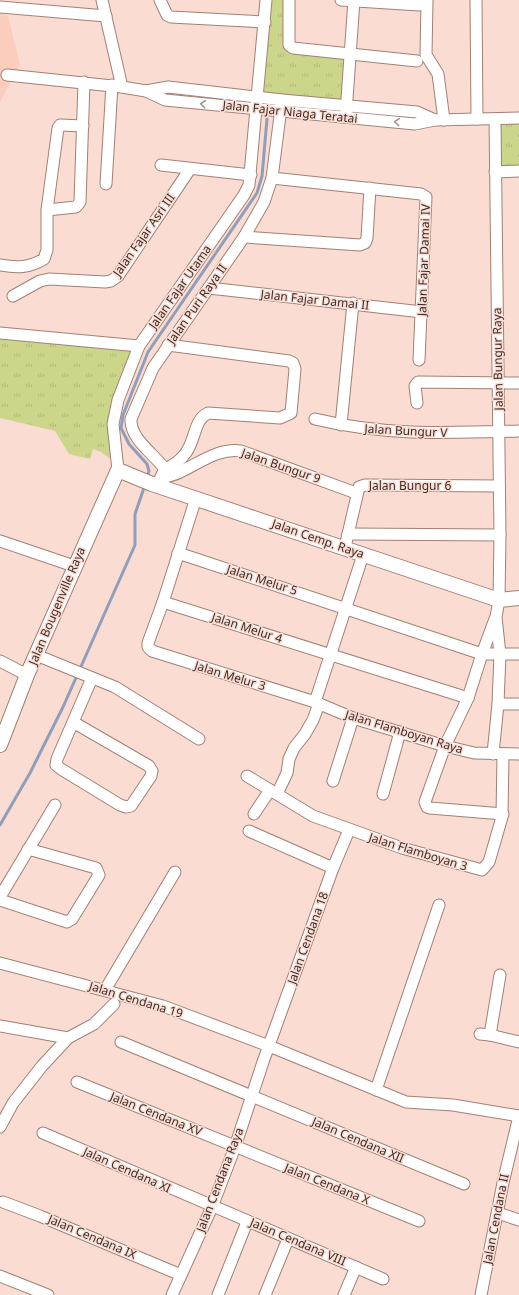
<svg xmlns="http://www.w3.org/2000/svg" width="519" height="1295" font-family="'Noto Sans',sans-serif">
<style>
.built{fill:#facdbd}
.grass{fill:url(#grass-tufts)}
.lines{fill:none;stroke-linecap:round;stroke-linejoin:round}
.stream{stroke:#8f9eba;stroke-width:3}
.minor-casing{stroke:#a28074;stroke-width:13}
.tertiary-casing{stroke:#a28074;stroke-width:16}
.minor{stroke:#fff;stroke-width:11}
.tertiary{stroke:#fff;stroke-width:14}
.oneway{stroke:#9e9794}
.labels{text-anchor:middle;stroke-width:3;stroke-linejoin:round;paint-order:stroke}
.street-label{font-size:12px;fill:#3e2f2a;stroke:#fadcd2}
</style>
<defs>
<pattern id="grass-tufts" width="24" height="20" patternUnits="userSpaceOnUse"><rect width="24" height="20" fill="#ccd68b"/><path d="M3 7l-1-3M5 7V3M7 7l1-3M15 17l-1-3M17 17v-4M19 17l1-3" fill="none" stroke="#b0b878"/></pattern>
</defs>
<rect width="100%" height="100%" fill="#fadcd2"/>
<!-- built -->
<path class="built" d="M0,13l8,3 12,49 -20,37z"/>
<!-- grass -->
<g class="grass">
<path d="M271,0h16l-1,50 58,7 -1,45 -82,-7z"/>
<path d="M497,121h22v48l-21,1z"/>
<path d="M0,338l131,11 -22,68 4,44 -12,-9 -8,-3 -3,10 -21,-5 -14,-23 -55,-13z"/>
</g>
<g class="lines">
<!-- stream -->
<g class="stream">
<path d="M147,478l2,-7 -2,-7 -18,-20 -8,-16 2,-13 25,-63 109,-159 5,-17 5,-57"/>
<path d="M0,825l30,-52 33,-66 72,-162v-31l10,-29"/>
</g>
<!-- minor casing -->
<g class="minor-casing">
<g id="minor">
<path d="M102,0l20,87"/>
<path d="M160,0l7,15 4,2 94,5"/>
<path d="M289,0v45l4,3 124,13"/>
<path d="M341,0l78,5"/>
<path d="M427,0l-1,55 12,19 6,46"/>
<path d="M476,0l1,119"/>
<path d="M0,7l106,9"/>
<path d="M7,75l115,12 24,4 19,9 250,24 20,-4 84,-2"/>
<path d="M146,91l22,-4 114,13 135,12 18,8"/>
<path d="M346,113l8,-113"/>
<path d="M161,165l90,10"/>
<path d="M495,172l24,-1"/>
<path d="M272,178l149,16 5,3 -7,163"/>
<path d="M106,184l6,-99"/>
<path d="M47,210l29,-3 4,-5 4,-120"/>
<path d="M244,237l116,8 5,-2 2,-5 3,-50"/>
<path d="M0,265c17,3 29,3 44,-6l3,-9v-40l11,-82 2,-3 23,1"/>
<path d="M209,288l213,24"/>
<path d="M13,296l27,-15 9,-2 56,3 6,-1 7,-5 72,-107"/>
<path d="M0,333l139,13"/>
<path d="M417,403l-2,-17 3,-4 101,1"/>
<path d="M315,419c70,17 133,14 204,12"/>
<path d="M341,425l12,-122"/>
<path d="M165,469c36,-15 23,-46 43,-56l72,5 11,-5 4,-44 -2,-6 -4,-2 -121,-16"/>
<path d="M118,470l-5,-46 5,-24 21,-54 105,-151 5,-10 17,-185"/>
<path d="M161,478c7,-2 15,-3 21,-7 19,-9 37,-23 59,-20l115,42"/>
<path d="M157,485l8,-16c-11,-15 -35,-30 -34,-50l22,-51 91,-131 20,-35 8,-24 10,-78"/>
<path d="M196,498l-33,104 -15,41v4l4,4 163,51 38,16 92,28 29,7 45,1"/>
<path d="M348,534l152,1"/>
<path d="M0,541l74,25"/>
<path d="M345,547l14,-60 6,-2 134,1"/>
<path d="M178,553l304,101h37"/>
<path d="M163,602l305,96"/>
<path d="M495,619l-13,35 -14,44 -23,48 -20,56 2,5 3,1 73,6"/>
<path d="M36,655l79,32 84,52"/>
<path d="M0,661l27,14"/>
<path d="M315,702l48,-147"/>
<path d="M498,704h21"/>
<path d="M73,722l76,44 3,5 -1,5 -20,30 -5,1 -6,-2 -59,-36 -5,-4 1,-6 35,-81"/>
<path d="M493,754l5,-50 2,-50 -4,-37 3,-17 1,-65 -5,-416"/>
<path d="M247,776l66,40 89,32 80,22 7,-8 13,-45 1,-63"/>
<path d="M333,781l20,-63"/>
<path d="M277,794l10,-21 2,-14 5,-11 11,-14 8,-14 6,-16"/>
<path d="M383,794l17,-62"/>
<path d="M254,814l16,-24"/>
<path d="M249,831l84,37"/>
<path d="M0,897l55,-92"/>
<path d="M0,900l67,22 5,-3 27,-44 -3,-7 -68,-19"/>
<path d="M0,963l163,43 106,40 137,56 47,3 66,11"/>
<path d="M105,990l70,-118"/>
<path d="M0,1026l68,12"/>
<path d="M480,1034l10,1 29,7"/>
<path d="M490,1035l10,-60"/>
<path d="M121,1042l343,142"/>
<path d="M77,1082l342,139"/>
<path d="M376,1090l63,-185"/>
<path d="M0,1127l13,-24 29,-37 26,-28 26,-14 20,-20"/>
<path d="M43,1133l340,146"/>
<path d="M3,1202l37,14 141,59"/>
<path d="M498,1213l21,7"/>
<path d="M0,1276l48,19"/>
<path d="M172,1295l40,-88 23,-60 28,-85 70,-194 16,-38"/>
<path d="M218,1295l29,-73"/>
<path d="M265,1295l23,-56"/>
<path d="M344,1295l12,-28"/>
<path d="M481,1295l22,-112 16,-67"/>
</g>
</g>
<!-- tertiary casing -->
<g class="tertiary-casing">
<path id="tertiary" d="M0,745l27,-70 91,-205 34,14 347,116 20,-2"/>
</g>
<!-- minor -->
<use href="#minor" class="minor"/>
<!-- tertiary -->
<use href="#tertiary" class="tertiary"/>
</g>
<!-- one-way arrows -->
<defs><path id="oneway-chevron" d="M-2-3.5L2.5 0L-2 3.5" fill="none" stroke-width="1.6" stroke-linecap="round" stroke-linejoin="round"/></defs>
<g class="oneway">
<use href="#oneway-chevron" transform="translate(203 104) rotate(-174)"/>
<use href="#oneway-chevron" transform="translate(397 122) rotate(-175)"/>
</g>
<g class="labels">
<!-- street labels -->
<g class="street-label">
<text transform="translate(290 112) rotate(6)" y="4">Jalan Fajar Niaga Teratai</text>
<text transform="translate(144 235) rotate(-55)" y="4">Jalan Fajar Asri III</text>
<text transform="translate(424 260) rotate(-88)" y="4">Jalan Fajar Damai IV</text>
<text transform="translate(180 287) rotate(-55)" y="4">Jalan Fajar Utama</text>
<text transform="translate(315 300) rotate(6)" y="4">Jalan Fajar Damai II</text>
<text transform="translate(197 304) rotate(-55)" y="4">Jalan Puri Raya II</text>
<text transform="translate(498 359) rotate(-91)" y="4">Jalan Bungur Raya</text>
<text transform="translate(406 431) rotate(3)" y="4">Jalan Bungur V</text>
<text transform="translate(281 466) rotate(19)" y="4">Jalan Bungur 9</text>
<text x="410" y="490">Jalan Bungur 6</text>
<text transform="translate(318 539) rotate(19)" y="4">Jalan Cemp. Raya</text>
<text transform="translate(262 580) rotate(18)" y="4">Jalan Melur 5</text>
<text transform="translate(57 606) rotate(-67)" y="4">Jalan Bougenville Raya</text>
<text transform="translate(247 628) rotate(18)" y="4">Jalan Melur 4</text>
<text transform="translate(230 676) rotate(17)" y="4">Jalan Melur 3</text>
<text transform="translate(404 732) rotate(17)" y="4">Jalan Flamboyan Raya</text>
<text transform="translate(418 852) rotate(17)" y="4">Jalan Flamboyan 3</text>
<text transform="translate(308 938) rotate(-70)" y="4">Jalan Cendana 18</text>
<text transform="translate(136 1000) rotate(17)" y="4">Jalan Cendana 19</text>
<text transform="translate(156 1114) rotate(22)" y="4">Jalan Cendana XV</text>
<text transform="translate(358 1140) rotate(23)" y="4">Jalan Cendana XII</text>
<text transform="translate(127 1170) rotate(24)" y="4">Jalan Cendana XI</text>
<text transform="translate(220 1180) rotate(-69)" y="4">Jalan Cendana Raya</text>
<text transform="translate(327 1184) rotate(22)" y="4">Jalan Cendana X</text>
<text transform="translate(496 1219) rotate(-79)" y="4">Jalan Cendana II</text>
<text transform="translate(92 1237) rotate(23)" y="4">Jalan Cendana IX</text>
<text transform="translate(298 1242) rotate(23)" y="4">Jalan Cendana VIII</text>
</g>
</g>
</svg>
